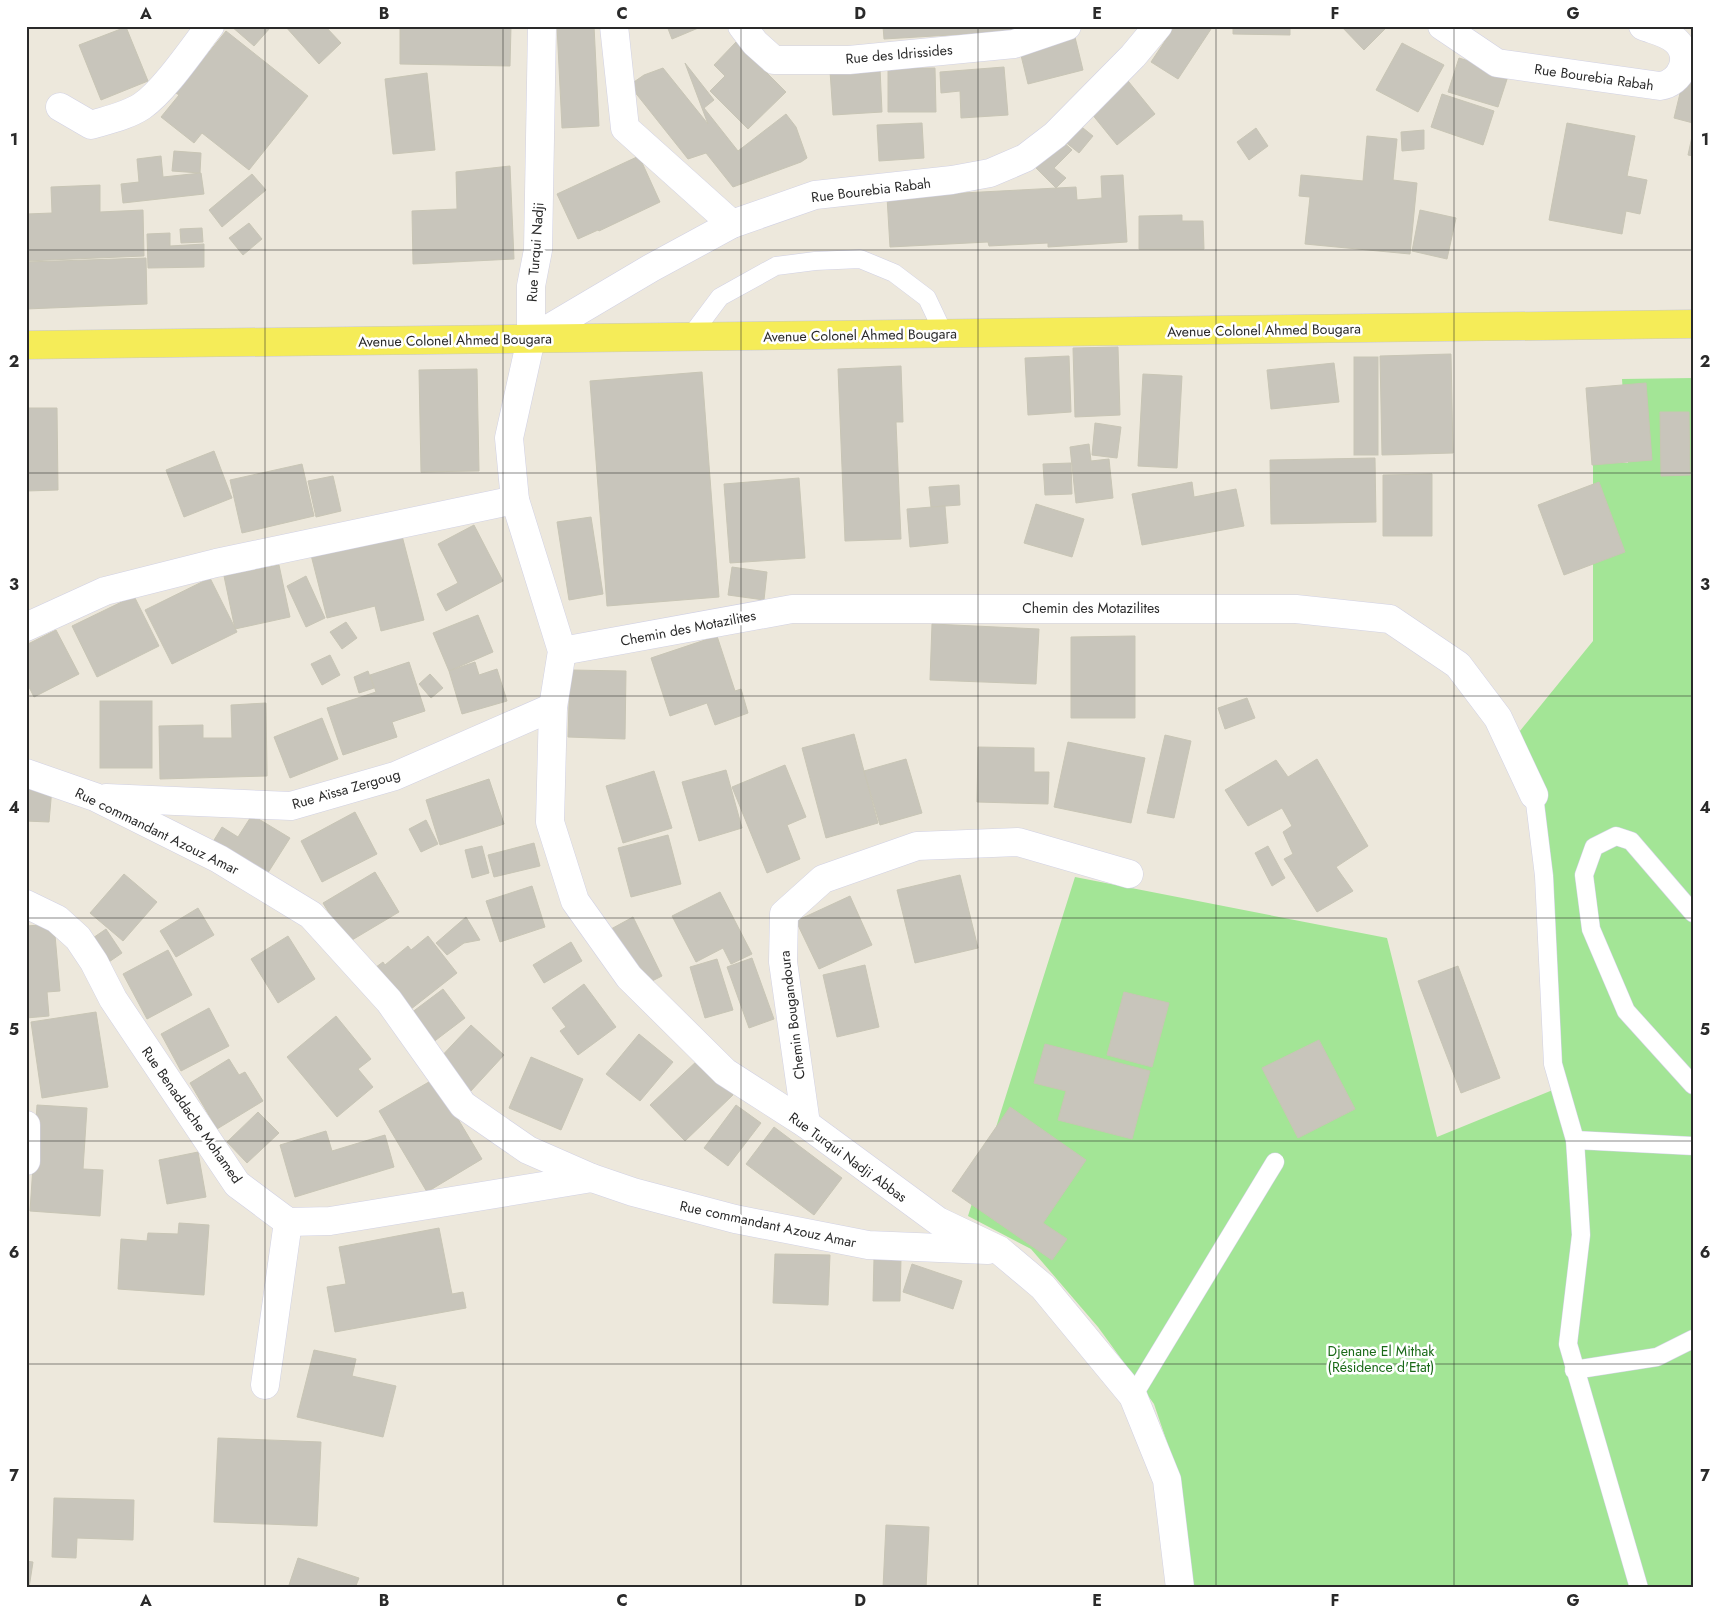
<svg xmlns="http://www.w3.org/2000/svg" width="1719" height="1614" font-family="Jost,sans-serif">
<style>
.green{fill:#a3e596}
.building{fill:#c8c5bb;stroke:#c8c5b5}
.lines{fill:none;stroke-linecap:round;stroke-linejoin:round}
.lane-casing{stroke:#d1d1e4;stroke-width:19}
.street-casing{stroke:#d1d1e4;stroke-width:29}
.secondary-casing{stroke:#d1d1e4;stroke-width:29}
.primary-casing{stroke:#c8c8c8;stroke-width:29}
.lane{stroke:#fff;stroke-width:18}
.street{stroke:#fff;stroke-width:28}
.secondary{stroke:#fff;stroke-width:28}
.primary{stroke:#f5ec58;stroke-width:28}
.grid{fill:none;stroke:#2a2a2a;stroke-width:1;stroke-opacity:0.55}
.labels{text-anchor:middle;stroke-width:5;stroke-linejoin:round;paint-order:stroke}
.street-label{font-size:14px;fill:#2a2a2a;stroke:#fff}
.park-label{font-size:14px;fill:#1a6a18;stroke:#fff}
.neatline{fill:none;stroke:#2a2a2a;stroke-width:2}
.grid-label{font-size:16px;text-anchor:middle;font-weight:bold;fill:#2a2a2a}
</style>
<rect width="100%" height="100%" fill="#ede8dc"/>
<!-- green -->
<path class="green" d="M1693,378v1210h-506l-16,-134 -17,-50 -56,-77 -67,-78 -63,-33 107,-339 312,61 50,199 128,-52 -6,-25 -15,-260 -29,-63 78,-96v-180l35,2 -6,-84z"/>
<!-- building -->
<g class="building">
<path d="M231,26h37l2,2 -16,18z"/>
<path d="M285,26h40l16,17 -22,21z"/>
<path d="M400,26h111l-1,40 -110,-2z"/>
<path d="M557,26h37l5,100 -37,2z"/>
<path d="M667,26h36l-31,13z"/>
<path d="M883,26h134v5l-133,8z"/>
<path d="M1175,26h38l-35,53 -27,-17z"/>
<path d="M1233,26h57v9l-57,-1z"/>
<path d="M1341,26h47l-24,24z"/>
<path d="M126,27l22,54 -47,19 -22,-55z"/>
<path d="M1073,29l10,41 -55,14 -10,-41z"/>
<path d="M226,31l82,65 -59,74 -47,-37 -8,10 -33,-26 18,-22 -3,-2z"/>
<path d="M736,42l50,50 -38,37 -38,-38 15,-15 -11,-11z"/>
<path d="M1402,43l42,22 -26,47 -42,-22z"/>
<path d="M1459,58l50,15 -11,34 -50,-15z"/>
<path d="M685,63l29,37 -10,8 34,43 48,-37 10,13 11,31 -6,4 -68,25 -27,-34 -18,6 -54,-68 -3,-7 13,-9 19,-7 45,56z"/>
<path d="M1004,67l4,48 -47,3 -1,-27 -19,2 -1,-21z"/>
<path d="M888,68h47l1,44h-48z"/>
<path d="M880,69l2,43 -49,3 -3,-44z"/>
<path d="M427,73l8,77 -42,4 -8,-75z"/>
<path d="M1124,76l31,38 -38,31 -30,-37z"/>
<path d="M1683,81l10,2v40l-19,-5z"/>
<path d="M1442,94l52,17 -11,34 -52,-18z"/>
<path d="M1073,120l20,16 -14,17 -20,-16z"/>
<path d="M922,123l2,35 -45,3 -2,-36z"/>
<path d="M1567,123l68,13 -8,40 20,4 -7,34 -14,-3 -4,23 -73,-14z"/>
<path d="M1256,128l12,18 -19,14 -12,-18z"/>
<path d="M1424,130v19l-22,2 -1,-19z"/>
<path d="M1693,132v24l-5,-1z"/>
<path d="M1057,136l15,14 -18,18 12,10 -10,10 -25,-25z"/>
<path d="M1367,136l30,3 -4,41 24,3 -7,71 -105,-10 5,-47 -11,-1 2,-21 62,6z"/>
<path d="M174,151l27,2 -1,20 -28,-2z"/>
<path d="M161,156l2,21 38,-4 3,21 -81,9 -2,-19 18,-2 -2,-23z"/>
<path d="M639,156l21,46 -61,29 -1,-1 -20,9 -21,-45z"/>
<path d="M510,166l4,93 -101,5 -1,-53 45,-2 -1,-37z"/>
<path d="M252,174l14,16 -44,37 -13,-17z"/>
<path d="M1123,175l4,67 -79,5v-4l-59,3 -1,-4 -98,5 -3,-50 189,-10 1,13 25,-2 -1,-22z"/>
<path d="M100,185v27l43,-2 1,46 -118,5v-66l1,19 25,-1 -1,-26z"/>
<path d="M1420,210l36,8 -9,41 -35,-8z"/>
<path d="M1182,215v6h21l1,28h-65v-33z"/>
<path d="M249,223l13,16 -19,16 -14,-17z"/>
<path d="M202,228l1,14 -22,1 -1,-14z"/>
<path d="M170,233v13l34,-2v23l-56,1 -1,-34z"/>
<path d="M146,258l1,46 -121,5v-47z"/>
<path d="M1118,347l2,68 -45,2 -2,-69z"/>
<path d="M1451,354l2,99 -71,2 -2,-99z"/>
<path d="M1069,356l2,56 -43,3 -3,-57z"/>
<rect x="1354" y="357" width="24" height="98"/>
<path d="M1334,363l5,39 -68,7 -4,-39z"/>
<path d="M901,366l2,56h-7l5,117 -56,2 -7,-172z"/>
<path d="M477,369l2,102 -58,1 -2,-102z"/>
<path d="M702,372l17,225 -112,9 -17,-225z"/>
<path d="M1143,374l39,2 -5,92 -39,-2z"/>
<path d="M1646,383l6,77 -60,5 -6,-77z"/>
<path d="M26,408h31l1,82 -32,1z"/>
<path d="M1660,412h29l1,63 -29,1z"/>
<path d="M1095,423l26,4 -4,31 -25,-3z"/>
<path d="M1089,444l2,17 18,-2 4,39 -37,5 -6,-56z"/>
<path d="M214,451l18,47 -48,19 -18,-47z"/>
<path d="M1375,458l1,64 -105,2 -1,-64z"/>
<path d="M1071,463l1,31 -27,1 -2,-31z"/>
<path d="M302,464l12,52 -72,17 -12,-53z"/>
<path d="M1432,474v62h-49v-61z"/>
<path d="M333,476l8,35 -25,6 -8,-36z"/>
<path d="M799,478l6,80 -75,5 -6,-79z"/>
<path d="M1192,482l2,15 42,-8 8,37 -102,19 -10,-51z"/>
<path d="M1599,482l26,70 -61,23 -26,-70z"/>
<path d="M959,485l1,20 -29,2 -2,-20z"/>
<path d="M1036,504l48,15 -12,38 -48,-14z"/>
<path d="M945,506l3,37 -38,4 -3,-38z"/>
<path d="M591,517l12,77 -34,6 -12,-78z"/>
<path d="M474,525l29,56 -57,30 -9,-17 21,-11 -20,-39z"/>
<path d="M400,528l24,92 -43,11 -6,-25 -48,12 -17,-67z"/>
<path d="M279,565l11,52 -55,12 -11,-53z"/>
<path d="M732,567l35,5 -3,28 -36,-5z"/>
<path d="M306,576l19,42 -19,9 -19,-41z"/>
<path d="M210,578l27,54 -65,32 -27,-54z"/>
<path d="M134,596l25,50 -62,31 -25,-51z"/>
<path d="M478,615l15,37 -44,19 -16,-38z"/>
<path d="M346,622l11,16 -15,11 -12,-17z"/>
<path d="M932,624l107,5 -3,55 -106,-4z"/>
<path d="M56,630l23,44 -45,23 -8,-16v-36z"/>
<path d="M717,636l18,55 6,-2 7,24 -33,12 -8,-22 -37,13 -19,-58z"/>
<path d="M1135,636v82h-64v-81z"/>
<path d="M330,655l10,20 -18,10 -11,-21z"/>
<path d="M409,662l16,49 -33,11 5,15 -54,18 -16,-47 49,-16 -6,-17z"/>
<path d="M475,662l4,13 18,-6 10,32 -45,13 -13,-43z"/>
<path d="M570,670l56,1 -1,68 -57,-2z"/>
<path d="M368,671l6,17 -15,5 -5,-16z"/>
<path d="M430,674l13,14 -12,10 -12,-14z"/>
<path d="M1247,698l8,20 -30,11 -7,-21z"/>
<rect x="100" y="701" width="52" height="67"/>
<path d="M266,703l1,73 -107,3 -1,-53 44,-1v13h29l-1,-33z"/>
<path d="M322,718l16,41 -48,19 -16,-41z"/>
<path d="M854,734l24,89 -52,15 -24,-90z"/>
<path d="M1165,735l26,6 -17,77 -27,-5z"/>
<path d="M1068,742l77,16 -14,65 -77,-16z"/>
<path d="M978,747l56,1v24h15l-1,32 -71,-2z"/>
<path d="M906,759l16,54 -42,12 -16,-54z"/>
<path d="M1317,759l51,87 -32,21 17,24 -36,21 -33,-53 9,-5 -10,-22 9,-6 -10,-18 -34,18 -23,-36 51,-30 12,17z"/>
<path d="M785,765l21,52 -19,8 13,34 -33,14 -35,-86z"/>
<path d="M726,770l16,58 -43,13 -17,-59z"/>
<path d="M654,771l18,57 -49,15 -17,-57z"/>
<path d="M489,779l15,45 -64,21 -14,-45z"/>
<path d="M26,787l26,1 -3,34 -23,-1z"/>
<path d="M355,812l22,42 -55,28 -21,-41z"/>
<path d="M252,815l38,23 -26,41 -53,-34 11,-18 16,10z"/>
<path d="M426,820l12,24 -17,8 -12,-23z"/>
<path d="M668,835l13,49 -50,13 -13,-49z"/>
<path d="M534,843l6,23 -46,11 -6,-22z"/>
<path d="M482,846l7,27 -17,5 -7,-28z"/>
<path d="M1268,846l17,32 -13,8 -17,-33z"/>
<path d="M375,872l24,40 -52,31 -24,-40z"/>
<path d="M124,874l33,28 -34,39 -33,-28z"/>
<path d="M960,875l18,73 -63,15 -18,-73z"/>
<path d="M532,886l13,41 -45,15 -14,-41z"/>
<path d="M720,892l32,62 -21,10 -8,-16 -27,14 -24,-46z"/>
<path d="M850,896l22,49 -53,24 -23,-48z"/>
<path d="M198,908l16,27 -38,22 -16,-26z"/>
<path d="M466,917l14,23 -16,3 -17,12 -11,-12z"/>
<path d="M633,917l29,59 -22,11 -29,-58z"/>
<path d="M54,924l6,67 -13,1 2,24 -23,2v-92z"/>
<path d="M106,929l16,24 -16,11 -16,-24z"/>
<path d="M288,936l27,43 -37,24 -27,-44z"/>
<path d="M428,936l29,37 -51,40 -34,-43 11,-8 2,3 23,-19 3,4z"/>
<path d="M571,942l11,19 -38,22 -11,-18z"/>
<path d="M168,950l24,45 -45,24 -24,-45z"/>
<path d="M752,958l22,61 -25,9 -22,-61z"/>
<path d="M717,959l16,51 -28,8 -15,-51z"/>
<path d="M865,965l14,62 -42,10 -14,-62z"/>
<path d="M1458,966l42,112 -39,15 -43,-112z"/>
<path d="M584,984l32,43 -38,28 -18,-24 6,-4 -14,-19z"/>
<path d="M443,989l22,29 -37,28 -21,-30z"/>
<path d="M1124,992l45,11 -17,64 -45,-12z"/>
<path d="M209,1008l20,38 -48,25 -20,-37z"/>
<path d="M96,1012l12,75 -66,11 -11,-76z"/>
<path d="M336,1016l35,43 -13,10 15,18 -36,30 -50,-60z"/>
<path d="M471,1025l33,30 -34,37 -33,-31z"/>
<path d="M639,1034l34,28 -33,39 -34,-27z"/>
<path d="M1319,1040l36,69 -57,29 -36,-70z"/>
<path d="M1045,1044l105,27 -18,68 -74,-19 8,-29 -32,-8z"/>
<path d="M531,1057l52,22 -22,51 -52,-22z"/>
<path d="M229,1059l10,16 6,-3 18,29 -46,28 -27,-46z"/>
<path d="M699,1059l34,36 -48,46 -35,-36z"/>
<path d="M434,1079l48,80 -55,33 -48,-81z"/>
<path d="M37,1105l50,3 -4,61 20,1 -3,46 -70,-5z"/>
<path d="M736,1105l25,18 -33,43 -24,-18z"/>
<path d="M1010,1107l76,53 -43,63 24,16 -15,21 -100,-69z"/>
<path d="M258,1112l21,21 -32,30 -20,-21z"/>
<path d="M774,1127l68,51 -28,37 -68,-51z"/>
<path d="M326,1131l6,20 53,-16 9,32 -99,30 -15,-52z"/>
<path d="M198,1152l8,45 -39,7 -8,-44z"/>
<path d="M179,1223l30,2 -5,70 -86,-6 3,-50 26,2 1,-8 30,1z"/>
<path d="M439,1228l13,66 11,-2 3,16 -131,24 -8,-45 19,-3 -7,-37z"/>
<path d="M775,1254l55,1 -2,50 -55,-2z"/>
<path d="M874,1258h27l-1,43h-27z"/>
<path d="M912,1264l50,17 -9,28 -50,-17z"/>
<path d="M314,1350l42,9 -4,17 44,10 -13,51 -86,-20z"/>
<path d="M218,1438l103,4 -4,84 -103,-4z"/>
<path d="M54,1498l80,2 -1,40 -56,-2 -1,20 -24,-1z"/>
<path d="M886,1525l43,2 -3,61h-43z"/>
<path d="M298,1558l61,20 -4,10h-67z"/>
<path d="M26,1561l7,1 -4,26h-3z"/>
</g>
<g class="lines">
<!-- lane casing -->
<g class="lane-casing">
<g id="lane">
<path d="M690,337l30,-40 56,-31 39,-5 45,-2 34,14 33,25 17,36"/>
<path d="M1534,795l10,81 9,188 22,76 6,95 -13,109 71,244"/>
<path d="M1693,913l-62,-72 -15,-5 -22,11 -10,28 7,54 35,82 67,74"/>
<path d="M1575,1140l118,6"/>
<path d="M1574,1370l83,-13 36,-18"/>
<path d="M1133,1396l142,-234"/>
</g>
</g>
<!-- street casing -->
<g class="street-casing">
<g id="street">
<path d="M614,26l11,102 107,96"/>
<path d="M742,26l13,17 19,17h75l165,-16 53,-18"/>
<path d="M1158,26l-25,30 -78,79 -30,23 -35,15 -38,7 -137,15 -83,29 -81,44 -120,71 -22,99 6,62 47,151 -9,56 -3,115 25,79 54,76 96,95 81,52 132,97 61,29 44,37 90,109 34,84 13,108"/>
<path d="M1442,26l55,37 163,23c21,-3 33,-29 16,-45 -8,-8 -23,-11 -33,-15"/>
<path d="M60,107l31,18c16,-5 36,-9 51,-19 22,-15 51,-58 68,-80"/>
<path d="M26,627l79,-36 111,-28 299,-63"/>
<path d="M562,651l230,-42h504l94,10 68,46 40,53 36,77"/>
<path d="M26,773l69,24 124,62 92,56 78,86 74,104 65,45 64,28 41,14 102,27 133,26 120,5"/>
<path d="M106,798l185,8 104,-30 158,-69"/>
<path d="M26,904l31,15 21,19 16,24 19,37 124,185 51,38 42,-1 262,-43"/>
<path d="M806,1124l-23,-162 1,-48 39,-35 94,-33 101,-4 111,32"/>
<path d="M26,1125v36"/>
<path d="M265,1385l23,-163"/>
</g>
</g>
<!-- secondary casing -->
<g class="secondary-casing">
<path id="secondary" d="M531,339v-53l7,-36 4,-224"/>
</g>
<!-- primary casing -->
<g class="primary-casing">
<path id="primary" d="M26,345l1667,-21"/>
</g>
<!-- lane -->
<use href="#lane" class="lane"/>
<!-- street -->
<use href="#street" class="street"/>
<!-- secondary -->
<use href="#secondary" class="secondary"/>
<!-- primary -->
<use href="#primary" class="primary"/>
</g>
<!-- grid -->
<path class="grid" d="M265,26v1562M503,26v1562M741,26v1562M978,26v1562M1216,26v1562M1454,26v1562M26,250h1667M26,473h1667M26,696h1667M26,918h1667M26,1141h1667M26,1364h1667"/>
<g class="labels">
<!-- street labels -->
<g class="street-label">
<text transform="translate(899 54) rotate(-5)" y="5">Rue des Idrissides</text>
<text transform="translate(1594 77) rotate(8)" y="5">Rue Bourebia Rabah</text>
<text transform="translate(871 190) rotate(-7)" y="5">Rue Bourebia Rabah</text>
<text transform="translate(535 252) rotate(-86)" y="5">Rue Turqui Nadji</text>
<text transform="translate(1264 330) rotate(-1)" y="5">Avenue Colonel Ahmed Bougara</text>
<text transform="translate(860 335) rotate(-1)" y="5">Avenue Colonel Ahmed Bougara</text>
<text transform="translate(455 340) rotate(-1)" y="5">Avenue Colonel Ahmed Bougara</text>
<text x="1091" y="613">Chemin des Motazilites</text>
<text transform="translate(688 628) rotate(-11)" y="5">Chemin des Motazilites</text>
<text transform="translate(346 789) rotate(-16)" y="5">Rue Aïssa Zergoug</text>
<text transform="translate(157 831) rotate(26)" y="5">Rue commandant Azouz Amar</text>
<text transform="translate(792 1015) rotate(-97)" y="5">Chemin Bougandoura</text>
<text transform="translate(192 1115) rotate(55)" y="5">Rue Benaddache Mohamed</text>
<text transform="translate(848 1157) rotate(36)" y="5">Rue Turqui Nadji Abbas</text>
<text transform="translate(768 1224) rotate(12)" y="5">Rue commandant Azouz Amar</text>
</g>
<!-- park labels -->
<g class="park-label">
<text x="1381" y="1356">Djenane El Mithak<tspan x="1381" dy="16">(Résidence d'Etat)</tspan></text>
</g>
</g>
<!-- border -->
<rect width="1719" height="1614" fill="none" stroke="#ffffff" stroke-width="55"/>
<rect x="28" y="28" width="1664" height="1558" class="neatline"/>
<g class="grid-label">
<text x="146" y="19">A</text>
<text x="384" y="19">B</text>
<text x="622" y="19">C</text>
<text x="860" y="19">D</text>
<text x="1097" y="19">E</text>
<text x="1335" y="19">F</text>
<text x="1573" y="19">G</text>
<text x="14" y="145">1</text>
<text x="1705" y="145">1</text>
<text x="14" y="367">2</text>
<text x="1705" y="367">2</text>
<text x="14" y="590">3</text>
<text x="1705" y="590">3</text>
<text x="14" y="813">4</text>
<text x="1705" y="813">4</text>
<text x="14" y="1035">5</text>
<text x="1705" y="1035">5</text>
<text x="14" y="1258">6</text>
<text x="1705" y="1258">6</text>
<text x="14" y="1481">7</text>
<text x="1705" y="1481">7</text>
<text x="146" y="1606">A</text>
<text x="384" y="1606">B</text>
<text x="622" y="1606">C</text>
<text x="860" y="1606">D</text>
<text x="1097" y="1606">E</text>
<text x="1335" y="1606">F</text>
<text x="1573" y="1606">G</text>
</g>
</svg>
